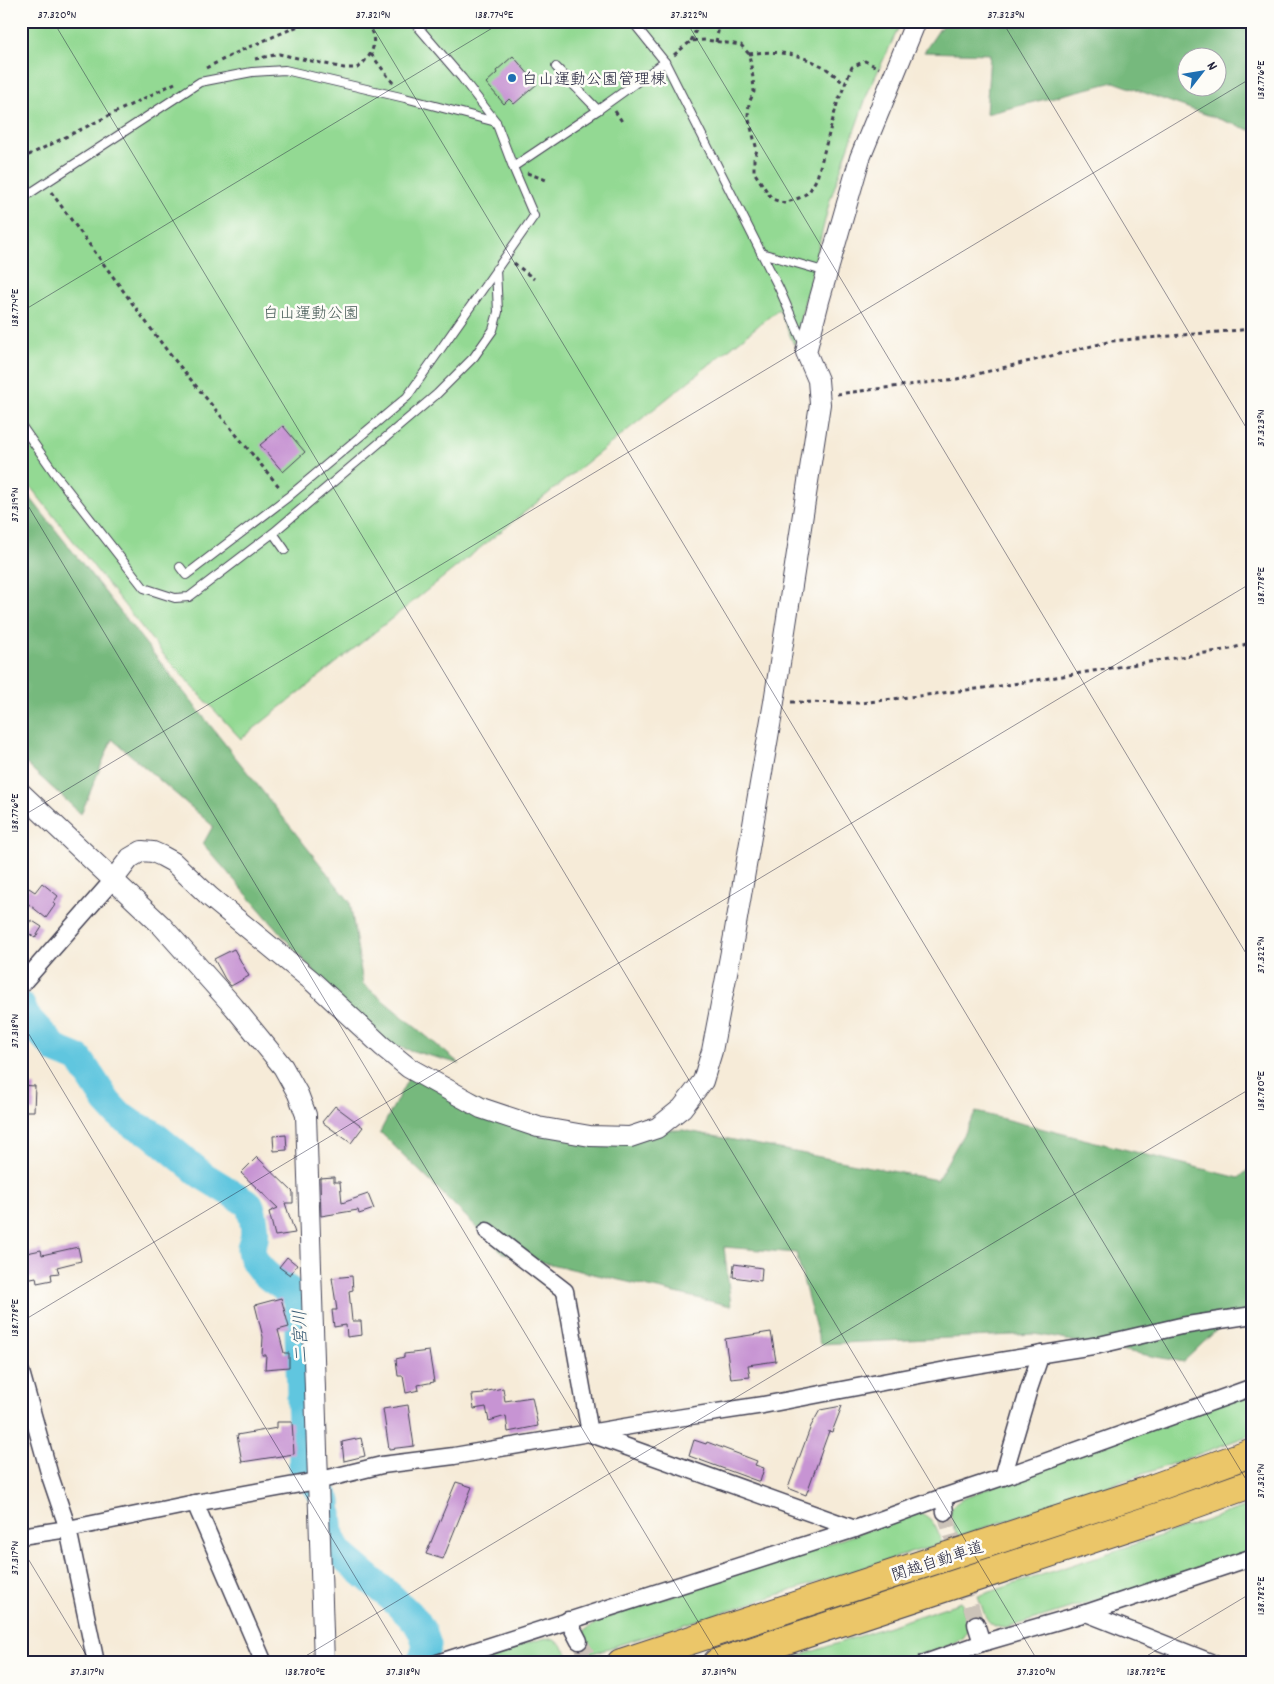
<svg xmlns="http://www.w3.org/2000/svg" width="1274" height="1684" font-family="Dekko,'Klee One',sans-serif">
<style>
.green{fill:#93d993;stroke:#5a7e67}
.forest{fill:#76b97d;stroke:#4c6e5c;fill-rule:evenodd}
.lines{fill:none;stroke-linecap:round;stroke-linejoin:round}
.river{stroke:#61c6df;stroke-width:29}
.building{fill:#c794d3}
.minor-tunnel{stroke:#ccc3b9;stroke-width:16;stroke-dasharray:16 8;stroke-linecap:butt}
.service-casing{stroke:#424053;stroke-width:10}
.minor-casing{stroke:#424053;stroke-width:19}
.tertiary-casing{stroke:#424053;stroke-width:22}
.motorway-casing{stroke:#424053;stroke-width:30}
.path{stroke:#424053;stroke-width:3;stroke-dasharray:4 4;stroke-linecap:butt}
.service{stroke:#fff;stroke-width:8}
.minor{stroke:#fff;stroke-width:16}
.tertiary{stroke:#fff;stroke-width:20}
.motorway{stroke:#ebc669;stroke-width:28}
.ticks{fill:none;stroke:#22223b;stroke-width:1;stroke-opacity:0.45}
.poi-dot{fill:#1f6fb2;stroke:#fdfcf7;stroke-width:2}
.labels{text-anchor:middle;stroke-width:5;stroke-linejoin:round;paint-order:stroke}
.poi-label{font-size:16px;fill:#22223b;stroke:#fdfcf7;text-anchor:start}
.park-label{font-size:16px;fill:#445955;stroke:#fdfcf7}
.street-label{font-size:16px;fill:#22223b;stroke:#fdfcf7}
.water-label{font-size:18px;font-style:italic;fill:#385b74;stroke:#fdfcf7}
.neatline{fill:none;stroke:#22223b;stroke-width:2}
.ticks-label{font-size:12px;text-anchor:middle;fill:#22223b}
</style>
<rect width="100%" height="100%" fill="#fdfcf7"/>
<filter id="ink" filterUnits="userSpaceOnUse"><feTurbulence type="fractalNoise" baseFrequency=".02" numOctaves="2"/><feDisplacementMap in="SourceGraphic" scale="10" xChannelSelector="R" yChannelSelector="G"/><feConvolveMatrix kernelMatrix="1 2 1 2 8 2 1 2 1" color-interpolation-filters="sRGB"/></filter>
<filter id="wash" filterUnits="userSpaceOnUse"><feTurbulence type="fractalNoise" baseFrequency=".0096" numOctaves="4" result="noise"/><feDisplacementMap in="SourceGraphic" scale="20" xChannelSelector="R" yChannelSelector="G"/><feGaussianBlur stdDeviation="1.12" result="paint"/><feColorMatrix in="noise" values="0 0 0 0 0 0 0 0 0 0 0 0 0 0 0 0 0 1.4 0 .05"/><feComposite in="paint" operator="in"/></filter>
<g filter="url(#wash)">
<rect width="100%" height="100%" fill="#f6ebd8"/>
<!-- green -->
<g class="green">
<path d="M21,21h881l-34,71 -38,108 -36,145 -15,-36 -538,430 -74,-80 -146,-184z"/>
<path d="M1253,1390v44l-98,36 -198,67c-8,-25 -13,-29 13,-42z"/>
<path d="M1253,1503v47l-246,78c-22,0 -22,-14 -29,-32l233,-77z"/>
<path d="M920,1513c14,5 17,17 22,30l-352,111 -10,-15 4,-8 18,-12z"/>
<path d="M961,1602l7,19v8l-5,8 -9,7 -61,19h-115z"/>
<path d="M546,1638c15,2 18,10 26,22l-8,3h-104l7,-4z"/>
</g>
<!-- forest -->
<g class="forest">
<path d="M945,21h308v110l-139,-49 -128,32 4,-60 -66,-2zM1186,58h30v30h-30z"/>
<path d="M21,470l7,25 322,407 13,82 97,80 -87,-24 -170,-196 10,-18 -101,-87 -31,75 -60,-55z"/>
<path d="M410,1075l140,56 133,-1 254,50 39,-68 263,66 14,-13v159l-29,-1 -41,39 -148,-28 -215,10 -24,-91 -72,-6 7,59 -228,-53 -123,-121z"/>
</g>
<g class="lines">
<!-- river -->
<path class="river" d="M21,1006l5,11 31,33 22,9 28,43 11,12 17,12 15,6 52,43 47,29c4,9 7,25 5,35 -1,4 -4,8 -3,11 3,22 31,36 47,46l5,169 24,36 3,34 7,16 54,46 25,24 7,12 4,12 -6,18"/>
</g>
<g id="blocks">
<!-- building -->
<g class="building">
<path d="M513,56l24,28 -23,20 -5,-5 -5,5 -18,-21 11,-10 -1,-2z"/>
<path d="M283,426l22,26 -22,20 -23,-27z"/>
<path d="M42,883l16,13 -5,7 2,2 -9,13 -25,-20 8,-10 6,4z"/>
<path d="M31,920l11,7 -7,11 -11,-8z"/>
<path d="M234,949l15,27 -18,10 -6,-7 -11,-20z"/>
<path d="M21,1085l14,1 -1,25h-13z"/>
<path d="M335,1106l28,21 -12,16 -29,-21z"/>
<path d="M286,1135l1,15 -13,1 -1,-15z"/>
<path d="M257,1157l36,35v11h-8l10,30 -20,3 -6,-24 9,-4 -37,-35z"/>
<path d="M334,1177v5h6l2,21 26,-9 6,15 -15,5 -1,-4 -37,6 -1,-38z"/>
<path d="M78,1247l3,14 -24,6 2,6 -8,1 1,6 -15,3 -1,-6 -10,2 -4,-25 19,-4 1,5z"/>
<path d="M287,1257l10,8 -7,10 -11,-8z"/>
<path d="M734,1264l28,4 -1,13 -28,-4z"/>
<path d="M352,1276l1,14 -4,1 3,30h9l1,14 -15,2 -1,-12 -12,2 -2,-17h5l-5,-32z"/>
<path d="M281,1298l8,29 -11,3 6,23h5v14l-24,2 1,-14h-4l1,-18 -8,-32z"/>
<path d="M771,1332l5,29 -28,4 2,12 -19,2 -6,-40z"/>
<path d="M429,1351l5,31 -16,3 1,5 -13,3 -3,-17h-5l-2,-17 8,-2v-3z"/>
<path d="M503,1388l2,13 27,-4 6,29 -30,6 -2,-16 -17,5 -3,-14 -12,2 -2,-14 12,-1 -1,-2z"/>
<path d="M408,1405l6,41 -25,3 -6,-40z"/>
<path d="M842,1406l-10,26 -3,-1 -23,64 -18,-7 23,-62 9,-16z"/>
<path d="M277,1422h15l2,32 -52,8 -5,-27 40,-7z"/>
<path d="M361,1438l4,18 -21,5 -2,-19z"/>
<path d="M694,1440l12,4 1,-2 50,19 -2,4 9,3 -4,14 -71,-26z"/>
<path d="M456,1482l16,5 -29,72 -17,-5z"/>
</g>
</g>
</g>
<g filter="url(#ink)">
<use href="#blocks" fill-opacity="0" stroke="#424053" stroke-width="1"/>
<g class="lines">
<!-- minor-tunnel -->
<g class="minor-tunnel">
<path d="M945,1512l31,112"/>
<path d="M579,1641l13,22"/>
</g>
<!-- service casing -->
<g class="service-casing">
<g id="service">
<path d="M413,21l49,57 34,44 17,45 85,-57 67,-48 114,226 24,55"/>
<path d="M632,21l33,41"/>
<path d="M556,67l42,43"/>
<path d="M21,199l179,-117 52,-10 33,-2 120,28 91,24"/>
<path d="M761,253l66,19"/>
<path d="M21,425l35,50 88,113 31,10 14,-1 84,-64 164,-139 37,-37 19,-27 5,-18 -2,-43"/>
<path d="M273,533l12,17"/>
<path d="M180,567l6,8 102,-78 119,-100 127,-181 -21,-49"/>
</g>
</g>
<!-- minor casing -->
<g class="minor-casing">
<g id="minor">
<path d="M21,985l92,-105"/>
<path d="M487,1231l78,60 25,142"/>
<path d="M21,1372l29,104 18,53 28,134"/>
<path d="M591,1434l264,95"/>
<path d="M1003,1477l26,-88 12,-35"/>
<path d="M195,1503l69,160"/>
<path d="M945,1512l-2,-15 60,-20 250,-90"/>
<path d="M21,1536l47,-7 127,-26 122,-22 65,-16 72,-9 217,-37 92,-14 188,-36 148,-24 82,-19 72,-11"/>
<path d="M1086,1613l127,50"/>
<path d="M568,1620l11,21"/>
<path d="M982,1643l104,-30 167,-56"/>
<path d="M437,1663l418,-134 88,-32"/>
<path d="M925,1663l57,-20 -6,-19"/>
</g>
</g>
<!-- tertiary casing -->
<g class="tertiary-casing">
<g id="tertiary">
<path d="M21,793l140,132 73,82 49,60 15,27 8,21 18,548"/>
<path d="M113,880l17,-22 12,-7 11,1 9,4 11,6 37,35 101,83 71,66 27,22 72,40 57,19 52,9 40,1 27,-9 25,-20 21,-27 9,-30 22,-115 40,-234 46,-298 -2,-24 -12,-28 13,-51 41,-143 56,-137"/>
</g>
</g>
<!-- motorway casing -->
<g class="motorway-casing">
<g id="motorway">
<path d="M621,1663l522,-171 110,-40"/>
<path d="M717,1663l444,-147 92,-33"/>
</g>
</g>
<!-- path -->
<g class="path">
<path d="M691,41l9,-20"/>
<path d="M716,42l4,-21"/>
<path d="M371,54l22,29"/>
<path d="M749,54c25,-4 48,-1 71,11 9,4 17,13 25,19"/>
<path d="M674,55l17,-14 15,-1 35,5 8,9 4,24 1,14 -5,11 -1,13 9,34 -3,9v13l18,27 12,4 15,-5 10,-6 8,-14 20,-74 15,-37 13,-6 14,7"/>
<path d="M255,59l24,-5 65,14h13c18,-14 22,-27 9,-47"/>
<path d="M206,68l36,-18 68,-29"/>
<path d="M615,111l8,12"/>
<path d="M21,159l154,-76"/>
<path d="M527,173l22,8"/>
<path d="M51,192l117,160 113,137"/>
<path d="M514,263l20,16"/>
<path d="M837,394l120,-15 155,-38 141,-12"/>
<path d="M791,702l69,1 140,-17 230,-37 23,-7"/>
</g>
<!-- service -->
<use href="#service" class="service"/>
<!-- minor -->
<use href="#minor" class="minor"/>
<!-- tertiary -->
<use href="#tertiary" class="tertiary"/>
<!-- motorway -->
<use href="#motorway" class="motorway"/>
</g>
</g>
<!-- ticks -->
<path class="ticks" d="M53,21l986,1642M369,21l884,1470M686,21l567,944M1002,21l251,418M21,312l483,-291M21,494l702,1169M21,817l1232,-740M21,1021l386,642M21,1322l1232,-740M21,1547l70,116M294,1663l959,-576M1135,1663l118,-71"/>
<!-- markers -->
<circle class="poi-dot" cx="512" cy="78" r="5"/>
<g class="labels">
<!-- poi labels -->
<g class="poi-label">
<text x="522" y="84">白山運動公園管理棟</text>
</g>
<!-- park labels -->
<g class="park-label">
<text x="311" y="318">白山運動公園</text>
</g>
<!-- street labels -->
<g class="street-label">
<text transform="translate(937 1560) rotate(-18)" y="6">関越自動車道</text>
</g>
<!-- water labels -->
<g class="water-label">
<text transform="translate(300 1337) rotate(-92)" y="6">二宮川</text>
</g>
</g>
<!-- margin -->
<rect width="1274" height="1684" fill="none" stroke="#fdfcf7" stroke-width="55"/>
<!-- north arrow -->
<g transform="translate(1202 72) rotate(59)"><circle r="24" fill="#fdfcf7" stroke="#a5a5ac"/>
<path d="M0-4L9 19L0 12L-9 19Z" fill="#1f6fb2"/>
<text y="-8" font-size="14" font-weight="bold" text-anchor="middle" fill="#22223b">N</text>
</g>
<rect x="28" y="28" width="1218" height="1628" class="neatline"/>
<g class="ticks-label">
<text x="57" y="18">37.320°N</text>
<text x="373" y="18">37.321°N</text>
<text x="494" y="18">138.774°E</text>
<text x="689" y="18">37.322°N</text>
<text x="1006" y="18">37.323°N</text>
<text transform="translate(1260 80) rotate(-90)" y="4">138.776°E</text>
<text transform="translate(14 308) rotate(-90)" y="4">138.774°E</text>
<text transform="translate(1260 428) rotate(-90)" y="4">37.323°N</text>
<text transform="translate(14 505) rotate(-90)" y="4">37.319°N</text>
<text transform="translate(1260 586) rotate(-90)" y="4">138.778°E</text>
<text transform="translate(14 813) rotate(-90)" y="4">138.776°E</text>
<text transform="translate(1260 955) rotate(-90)" y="4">37.322°N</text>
<text transform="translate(14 1031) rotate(-90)" y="4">37.318°N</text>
<text transform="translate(1260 1091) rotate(-90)" y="4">138.780°E</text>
<text transform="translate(14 1318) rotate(-90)" y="4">138.778°E</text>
<text transform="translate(1260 1481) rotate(-90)" y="4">37.321°N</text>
<text transform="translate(14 1558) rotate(-90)" y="4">37.317°N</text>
<text transform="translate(1260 1596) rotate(-90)" y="4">138.782°E</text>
<text x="87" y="1675">37.317°N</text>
<text x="305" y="1675">138.780°E</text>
<text x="403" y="1675">37.318°N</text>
<text x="719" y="1675">37.319°N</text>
<text x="1036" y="1675">37.320°N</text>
<text x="1146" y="1675">138.782°E</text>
</g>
</svg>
